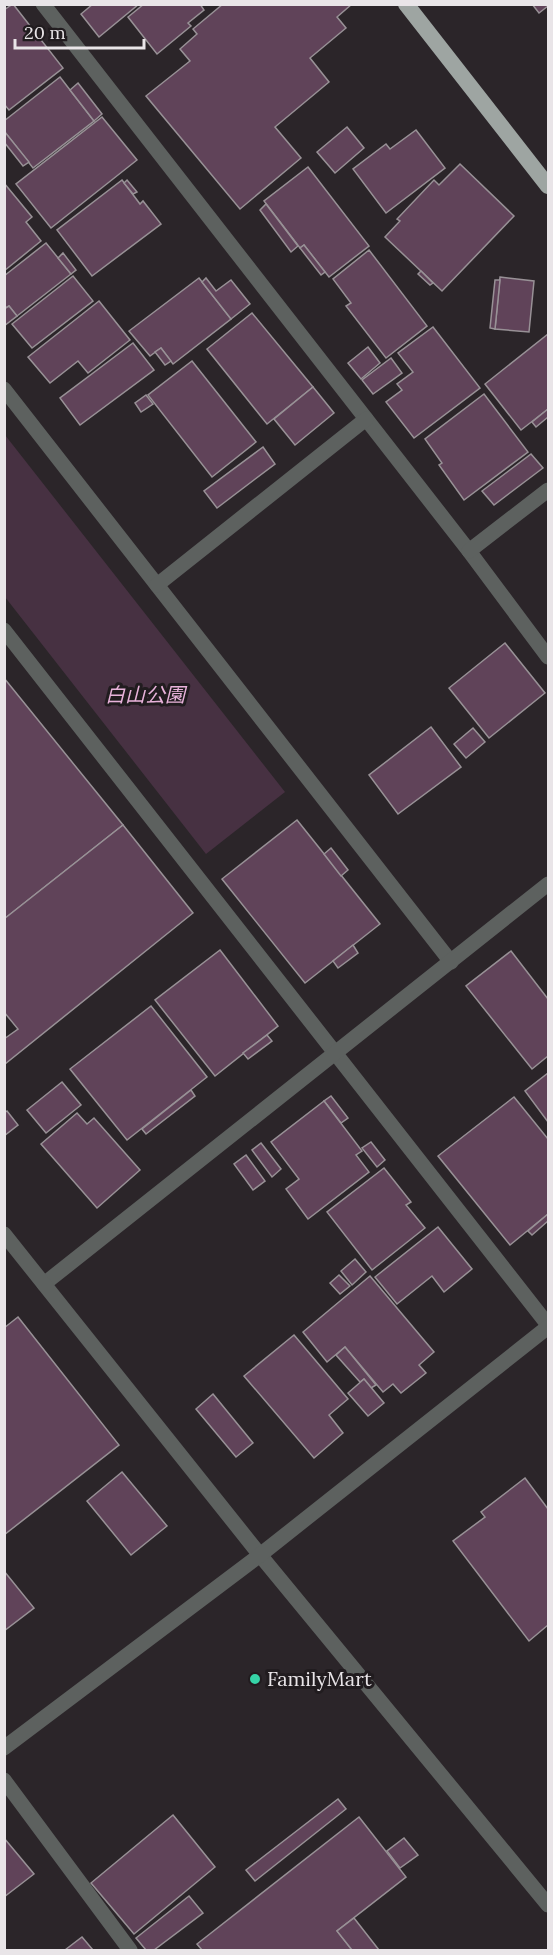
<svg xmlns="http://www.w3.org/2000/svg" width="553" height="1955" font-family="Lora,'Noto Sans JP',serif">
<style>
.green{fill:#473142}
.building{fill:#604359;stroke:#989196;stroke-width:1.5}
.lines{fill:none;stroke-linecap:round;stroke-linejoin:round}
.pedestrian{stroke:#5d615f;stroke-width:15}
.minor{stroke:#5d615f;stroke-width:15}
.tertiary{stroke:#5d615f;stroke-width:15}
.trunk{stroke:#9ea5a2;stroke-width:16}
.poi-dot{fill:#36d4a7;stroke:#211c1f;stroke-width:2}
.labels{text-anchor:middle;stroke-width:6;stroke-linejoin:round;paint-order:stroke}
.park-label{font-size:20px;font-style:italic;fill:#e8b2da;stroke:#211c1f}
.poi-label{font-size:20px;fill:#e9e5e8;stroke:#211c1f;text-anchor:start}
</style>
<rect width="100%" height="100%" fill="#2b2529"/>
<!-- green -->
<path class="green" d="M5,435l280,357 -79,62 -201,-257z"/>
<!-- building -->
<g class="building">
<path d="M13,4l50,64 -54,42 -5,-6v-94z"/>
<path d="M93,4h46l-40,33 -18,-23z"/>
<path d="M144,4h56l4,6 -16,13 3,3 -34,28 -29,-37z"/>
<path d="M223,4h129l-15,13 9,11 -36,30 19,24 -54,45 26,31 -61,51 -94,-113 44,-35 -10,-12 17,-15 -4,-5z"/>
<path d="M532,4h16v2l-9,7z"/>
<path d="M60,77l34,44 -61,47 -29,-37v-10z"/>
<path d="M78,83l24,31 -8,7 -24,-31z"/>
<path d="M102,117l35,43 -86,68 -35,-44z"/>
<path d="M347,127l17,21 -29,25 -18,-21z"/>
<path d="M416,130l29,38 -59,45 -33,-44 33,-25 4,5z"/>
<path d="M4,131l25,31 -6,4 -19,-24z"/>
<path d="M460,164l54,52 -72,75 -57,-54 15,-16 -3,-2 37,-39 5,5z"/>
<path d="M308,167l61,79 -40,31 -25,-32 -4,3 -36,-47z"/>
<path d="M122,180l18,24 3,-3 18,23 -69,52 -35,-46z"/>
<path d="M127,180l10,12 -4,2 -9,-11z"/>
<path d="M4,183l28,34 -6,5 15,19 -37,30z"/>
<path d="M266,204l32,42 -7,6 -31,-42z"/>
<path d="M46,243l25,31 -54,42 -8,-10 -5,3v-33z"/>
<path d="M304,245l21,27 -4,3 -21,-27z"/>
<path d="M369,250l58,76 -41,32 -40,-52 5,-3 -18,-24z"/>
<path d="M63,253l13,17 -5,4 -13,-16z"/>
<path d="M421,271l12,12 -3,2 -12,-11z"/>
<path d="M73,276l20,25 -61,47 -20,-24z"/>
<path d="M500,277l34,4 -5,51 -34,-3z"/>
<path d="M199,278l32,41 -58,45 -12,-16 -11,8 -21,-25z"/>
<path d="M206,278l10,13 15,-11 19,24 -19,15 -29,-37z"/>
<path d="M495,280h5l-5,49 -5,-1z"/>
<path d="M99,301l31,39 -42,33 -10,-12 -28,22 -22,-26z"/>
<path d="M9,306l8,10 -13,10v-17z"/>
<path d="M252,313l61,74 -46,37 -60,-75z"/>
<path d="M433,327l47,61 -66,50 -28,-36 16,-12 -5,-6 16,-12 -15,-19z"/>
<path d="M548,334v75l-27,21 -36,-46z"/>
<path d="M133,343l21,27 -74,55 -20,-27z"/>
<path d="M368,347l12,16 -19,16 -13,-16z"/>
<path d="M161,348l10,13 -6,4 -10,-13z"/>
<path d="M391,358l11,15 -29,21 -11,-14z"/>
<path d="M192,361l64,81 -44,35 -64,-82z"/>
<path d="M313,387l21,26 -39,32 -21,-26z"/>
<path d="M484,394l44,58 -64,48 -25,-35 3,-2 -17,-24z"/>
<path d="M146,395l7,9 -12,8 -6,-9z"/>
<path d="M548,409v8l-12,10 -4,-5z"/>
<path d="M263,447l12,17 -58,44 -13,-17z"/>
<path d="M531,454l12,14 -49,37 -12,-14z"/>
<path d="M505,643l40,50 -56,45 -40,-50z"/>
<path d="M4,678l119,147 -119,94z"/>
<path d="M431,727l30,40 -63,47 -29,-39z"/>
<path d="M473,728l12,14 -19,16 -12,-14z"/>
<path d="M297,820l83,104 -75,59 -83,-104z"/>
<path d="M123,825l70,88 -188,151 -1,-25 14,-10 -14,-17v-93z"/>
<path d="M331,848l17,22 -7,6 -17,-22z"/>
<path d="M353,945l5,8 -20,15 -5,-7z"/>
<path d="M220,950l58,76 -63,50 -60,-76z"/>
<path d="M511,951l37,48v57l-16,13 -66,-83z"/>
<path d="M151,1006l56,71 -80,63 -57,-71z"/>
<path d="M267,1035l5,6 -24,18 -5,-6z"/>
<path d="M548,1073v49l-23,-31z"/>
<path d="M62,1082l19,23 -35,28 -19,-23z"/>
<path d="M191,1090l4,6 -49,38 -4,-5z"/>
<path d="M331,1096l17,22 -7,5 -17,-22z"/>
<path d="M514,1097l34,42v75l-38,31 -72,-89z"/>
<path d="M324,1101l38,50 -6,4 13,17 -61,47 -22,-30 13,-10 -28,-37z"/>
<path d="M7,1111l11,14 -14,11v-23z"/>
<path d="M77,1113l10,11 7,-6 46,52 -43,38 -56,-64z"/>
<path d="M371,1142l14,18 -8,7 -15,-19z"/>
<path d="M261,1143l20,26 -9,8 -20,-27z"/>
<path d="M246,1155l19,26 -12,9 -19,-26z"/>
<path d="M384,1168l27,34 -5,3 19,23 -53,42 -45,-58z"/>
<path d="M548,1214v7l-16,14 -4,-4z"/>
<path d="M438,1227l34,42 -28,23 -12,-16 -35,28 -22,-27z"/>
<path d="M355,1259l11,13 -14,13 -11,-14z"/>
<path d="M339,1275l11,11 -10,8 -10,-11z"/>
<path d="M370,1276l64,76 -15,13 7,8 -25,20 -8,-9 -10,8 -38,-45 -18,15 -24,-30z"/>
<path d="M18,1317l101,128 -115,90v-207z"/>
<path d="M294,1335l54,64 -19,16 14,18 -29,25 -70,-82z"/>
<path d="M345,1347l31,38 -5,3 -7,-9 -4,3 -24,-27z"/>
<path d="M364,1379l20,24 -16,13 -20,-23z"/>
<path d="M213,1394l40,49 -17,14 -40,-48z"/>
<path d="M122,1472l45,54 -36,29 -44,-54z"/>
<path d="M525,1478l23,31v116l-19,16 -76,-100 32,-24 -4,-5z"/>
<path d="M4,1571l30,37 -30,23z"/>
<path d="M338,1799l8,10 -91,72 -9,-11z"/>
<path d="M173,1815l42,52 -81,67 -43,-51z"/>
<path d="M359,1817l47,60 -69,54 15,19h-150l-5,-6z"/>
<path d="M4,1838l30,36 -30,23z"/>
<path d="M404,1838l14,17 -18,13 -13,-17z"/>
<path d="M189,1896l14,17 -49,37h-8l-10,-12z"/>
<path d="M354,1918l25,32h-27l-15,-19z"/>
<path d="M82,1937l11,13h-28z"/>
</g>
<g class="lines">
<!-- pedestrian -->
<path class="pedestrian" d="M4,630l544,695"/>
<!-- minor -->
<g class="minor">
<path d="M43,4l426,547 79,106"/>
<path d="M4,389l447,573"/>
<path d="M469,551l79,-61"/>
<path d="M157,585l209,-166"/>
<path d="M44,1284l504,-400"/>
<path d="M4,1780l126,170"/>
</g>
<!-- tertiary -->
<g class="tertiary">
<path d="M4,1234l256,321 288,350"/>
<path d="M4,1748l256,-193 288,-228"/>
</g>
<!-- trunk -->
<path class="trunk" d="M406,4l142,182"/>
</g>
<!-- markers -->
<circle class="poi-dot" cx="255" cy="1679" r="6"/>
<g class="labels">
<!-- park labels -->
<g class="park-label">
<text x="145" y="702">白山公園</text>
</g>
<!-- poi labels -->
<g class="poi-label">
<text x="267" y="1686">FamilyMart</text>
</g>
</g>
<!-- border -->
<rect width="553" height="1955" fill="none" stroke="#e9e5e8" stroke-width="12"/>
<!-- scale -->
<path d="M15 39v9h129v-9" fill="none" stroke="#e9e5e8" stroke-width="3"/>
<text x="24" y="39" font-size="18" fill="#e9e5e8" stroke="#211c1f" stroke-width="4.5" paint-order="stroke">20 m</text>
</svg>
